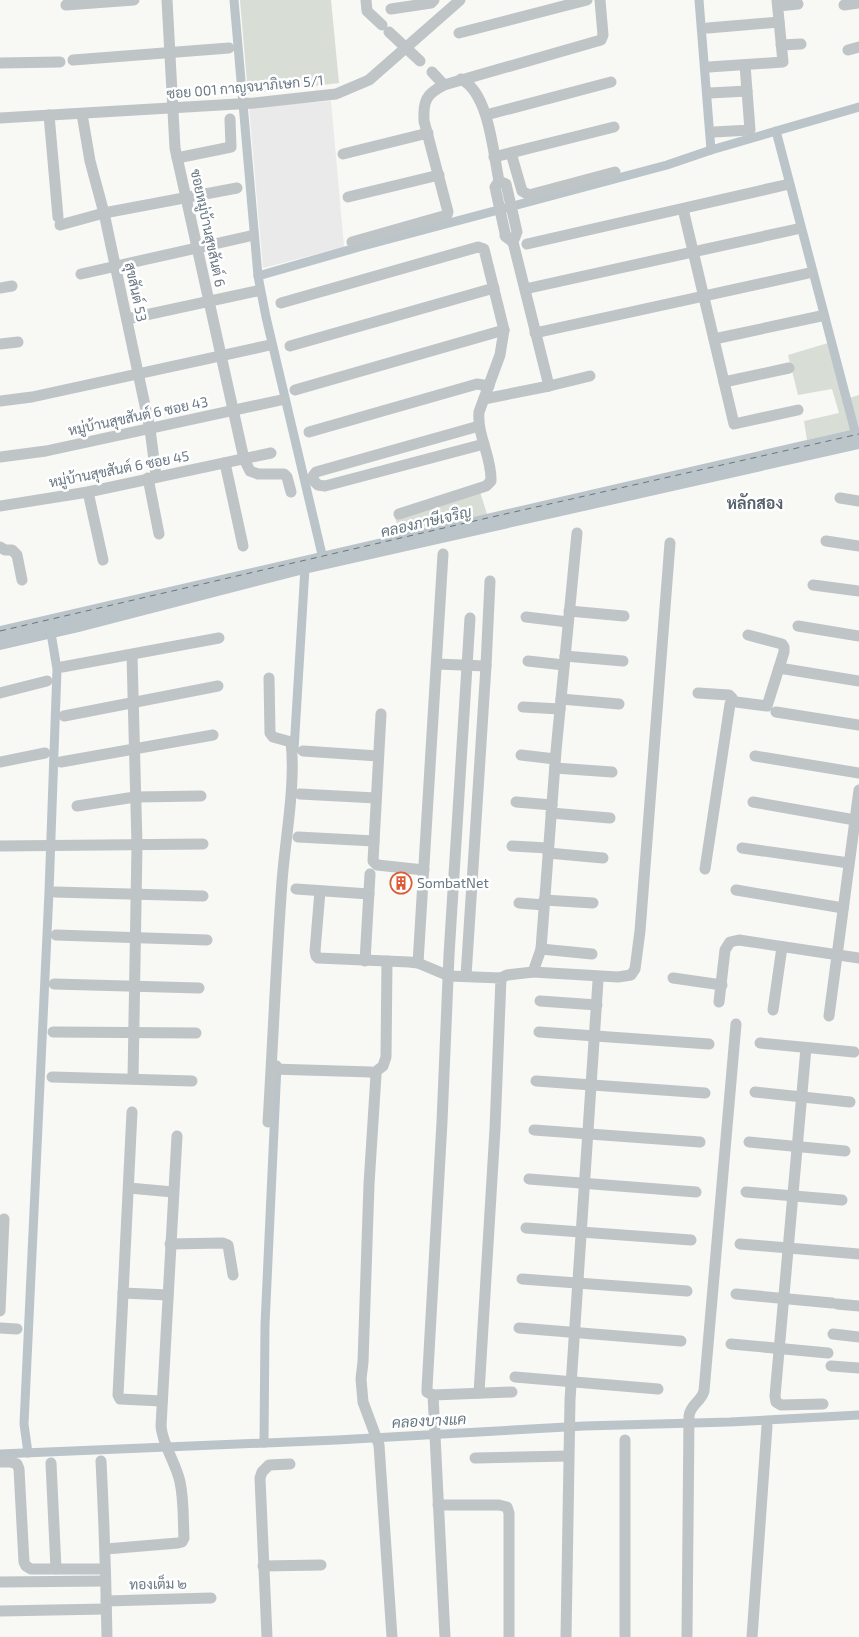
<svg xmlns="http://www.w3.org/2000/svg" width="859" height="1637" font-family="'Exo 2',Sarabun,sans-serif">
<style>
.built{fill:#e9eae9}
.green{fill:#d8ddd5}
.water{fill:#bbc4c9}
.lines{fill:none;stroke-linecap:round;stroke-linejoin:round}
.canal{stroke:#bbc4c9;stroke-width:9}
.ferry{stroke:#657880;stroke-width:1;stroke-dasharray:6 5;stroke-linecap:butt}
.minor{stroke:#bfc4c7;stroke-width:11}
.labels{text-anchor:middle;stroke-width:5;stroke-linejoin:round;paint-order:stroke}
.street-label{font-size:14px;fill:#697884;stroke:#fff}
.poi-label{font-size:14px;fill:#697884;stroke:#fff;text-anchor:start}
.water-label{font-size:15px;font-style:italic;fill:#657880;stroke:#fff}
.quarter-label{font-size:16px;font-weight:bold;fill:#56616a;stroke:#fff}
</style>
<rect width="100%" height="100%" fill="#f8f8f5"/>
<!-- built -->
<path class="built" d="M331,101l13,146 -81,21 -14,-161z"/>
<!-- green -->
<g class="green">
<path d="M240,0h91l8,83 -91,11z"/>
<path d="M828,343l15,57 16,-5v33l-52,12 -3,-19 35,-8 -7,-24 -34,6 -10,-40z"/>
<path d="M480,492l7,22 -86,20 -6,-16z"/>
</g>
<!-- water -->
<path class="water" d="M859,428v21l-559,126 -221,57 -79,18v-24z"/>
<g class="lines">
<!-- canal -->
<g class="canal">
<path d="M234,0l24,276 8,41 58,246"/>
<path d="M699,0l12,150"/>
<path d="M776,131l81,308"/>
<path d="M258,276l101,-29 308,-82 44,-15 148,-43"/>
<path d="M294,750l11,-182"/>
<path d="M264,1443l1,-118 12,-260"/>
<path d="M28,1453l-4,-29 25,-532 8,-223 -7,-42"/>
<path d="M0,1454l337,-14 247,-14 146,-4 129,-7"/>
</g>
<!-- ferry -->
<path class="ferry" d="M0,631l461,-107 398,-90"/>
<!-- minor -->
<g class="minor">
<path d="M167,0l8,148 69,311 6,12 8,3h26l3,3 4,15"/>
<path d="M366,0l1,11 15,14"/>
<path d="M66,5l68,-5"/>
<path d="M844,5l15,-2"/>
<path d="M778,6l20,-2"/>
<path d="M391,9l40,-6 3,-3"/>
<path d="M708,28l71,-6"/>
<path d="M389,32l31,29"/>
<path d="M459,33l128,-33"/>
<path d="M781,45l20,-1"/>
<path d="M848,50l11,-3"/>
<path d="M73,60l156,-12"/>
<path d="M0,63l60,-1"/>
<path d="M709,67l74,-5 -6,-62"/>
<path d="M461,79c28,14 32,73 38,102"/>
<path d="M444,85l157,-45 2,-5 -3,-35"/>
<path d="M710,93l37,-2"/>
<path d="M82,114l8,47 14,52 46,216 6,47"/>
<path d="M49,115l9,102"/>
<path d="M486,115l125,-33"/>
<path d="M0,118l254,-15 82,-9 33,-14 91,-80"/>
<path d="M714,132l36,-2 -5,-65"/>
<path d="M511,153l11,38 7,4 86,-23"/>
<path d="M343,154l85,-21"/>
<path d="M494,157l120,-30"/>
<path d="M177,158l54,-11 -1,-28"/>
<path d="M499,181l7,3 11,48 -4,10 -8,-6v-3l-10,-46z"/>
<path d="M348,197l91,-22"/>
<path d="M683,209l51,215 64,-14"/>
<path d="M60,225l44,-12 133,-25"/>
<path d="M352,242l95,-27 1,-3 -24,-91c-1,-20 2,-27 20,-36l-12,-13"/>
<path d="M527,244l258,-59"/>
<path d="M81,274l169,-38"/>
<path d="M0,288l12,-2"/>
<path d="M525,289l272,-60"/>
<path d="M281,303l197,-56 6,2 20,81 -4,25 -21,57c-2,24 13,45 12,69l-5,5 -87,28"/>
<path d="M127,319l130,-28"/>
<path d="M535,333l274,-60"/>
<path d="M714,339l107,-23"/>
<path d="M0,344l18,-2"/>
<path d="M290,346l204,-58"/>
<path d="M724,382l65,-14"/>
<path d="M549,386l41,-10"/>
<path d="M295,390l209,-60"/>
<path d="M484,399l65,-13 -36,-144"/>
<path d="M0,401l32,-4 238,-52"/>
<path d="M479,426l-163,46 -3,4 1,5 4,4 7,1 159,-42"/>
<path d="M309,432l168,-48 12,2"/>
<path d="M0,457l46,-6 235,-51"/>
<path d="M225,463l18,83"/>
<path d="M148,478l11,56"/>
<path d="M88,492l15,68"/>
<path d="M840,498l19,3"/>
<path d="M0,506l88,-14 183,-39"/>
<path d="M826,541l33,5"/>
<path d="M0,547l5,3h7l5,5 5,25"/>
<path d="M813,585l46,6"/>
<path d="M569,611l55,5"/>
<path d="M526,617l42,5"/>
<path d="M798,626l61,10"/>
<path d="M132,655l5,190 -4,234"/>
<path d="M565,656l58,5"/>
<path d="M528,661l36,4"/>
<path d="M437,664l49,2 4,-85"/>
<path d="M62,667l157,-29"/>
<path d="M779,668l80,13"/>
<path d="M0,693l47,-12"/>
<path d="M698,693l31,2 3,3v4"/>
<path d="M561,699l58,5"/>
<path d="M523,707l37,2"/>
<path d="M776,712l83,13"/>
<path d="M381,714l-8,147 4,4 47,5"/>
<path d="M64,716l154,-30"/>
<path d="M303,751l75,5"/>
<path d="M521,755l34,4"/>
<path d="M755,756l104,17"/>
<path d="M0,762l45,-9"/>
<path d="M61,762l152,-27"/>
<path d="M555,768l57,4"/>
<path d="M300,794l76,4"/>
<path d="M516,802l36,3"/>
<path d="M753,802l102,18"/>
<path d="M77,806l58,-9 66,-1"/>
<path d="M551,813l59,5"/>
<path d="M298,837l76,4"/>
<path d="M0,846l203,-2"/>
<path d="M512,846l36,2"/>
<path d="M742,848l107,15"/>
<path d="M548,853l55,5"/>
<path d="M705,869l25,-165 2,-2h4l31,4 17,-54v-5l-2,-3 -34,-9"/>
<path d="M296,889l73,5"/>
<path d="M736,890l107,18"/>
<path d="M320,891l-5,60 1,5 2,2 91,4 9,1 31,13 52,2 -6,151 -16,264"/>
<path d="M55,892l148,4"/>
<path d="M544,900l49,3"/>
<path d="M519,903l25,2"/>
<path d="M56,935l151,5"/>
<path d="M541,949l51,5"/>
<path d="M365,961l5,-87"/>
<path d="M418,963l25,-409"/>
<path d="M533,972l85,5 13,-2 4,-6 5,-38 30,-388"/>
<path d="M466,976l20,-310"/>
<path d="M501,978l6,-3 26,-3 8,-23 15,-198 21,-218"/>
<path d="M673,978l49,7"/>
<path d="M54,984l145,4"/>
<path d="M540,1001l57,4"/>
<path d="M719,1002l6,-52 5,-8 9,-2 120,18"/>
<path d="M773,1010l9,-63"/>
<path d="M829,1016l30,-226"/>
<path d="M53,1032l143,1"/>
<path d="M539,1032l170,12"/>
<path d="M760,1043l94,9"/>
<path d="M806,1048l-31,348 1,6 5,3 42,-1"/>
<path d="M272,1069l99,3 5,3 -7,109 -6,178 -2,17 2,23 16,43 13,192"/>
<path d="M374,1073l9,-7 3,-9 1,-96"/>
<path d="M52,1077l140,4"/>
<path d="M536,1081l169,12"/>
<path d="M755,1092l95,10"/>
<path d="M132,1112l-14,283 2,4 42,2"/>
<path d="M268,1122c5,-80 8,-160 14,-240 3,-43 14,-97 9,-140l-18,-5 -3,-4 -1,-55"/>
<path d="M534,1130l166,12"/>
<path d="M749,1142l96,9"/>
<path d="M529,1179l167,13"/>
<path d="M129,1188l44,4"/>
<path d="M746,1192l96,8"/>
<path d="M526,1228l165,12"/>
<path d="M170,1244l53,-1 5,2 5,30"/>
<path d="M740,1244l119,10"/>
<path d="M522,1279l165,12"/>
<path d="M123,1293l45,2"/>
<path d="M736,1294l96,9"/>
<path d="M837,1304l22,2"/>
<path d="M0,1311l4,-92"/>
<path d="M0,1328l17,1"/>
<path d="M519,1328l162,13"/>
<path d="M833,1334l26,3"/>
<path d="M731,1344l97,9"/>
<path d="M831,1366l28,2"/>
<path d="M515,1377l143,12"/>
<path d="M433,1395l79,-3"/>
<path d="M475,1458l93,-2"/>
<path d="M101,1461c3,59 5,117 6,176"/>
<path d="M0,1462h11l6,2 2,5 5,93 2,4 5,3h74"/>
<path d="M51,1463l5,106"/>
<path d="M438,1505h61l8,2 2,6v124"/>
<path d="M106,1549l72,-6 4,-1 2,-4c-1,-18 0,-38 -4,-56 -4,-19 -18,-38 -19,-56l16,-290"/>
<path d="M263,1566l58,-1"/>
<path d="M0,1582l105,-1"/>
<path d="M106,1601l105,-3"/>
<path d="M0,1611l106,-2"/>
<path d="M267,1637l-7,-159 2,-6 7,-7 21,-1"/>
<path d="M445,1637l-12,-242 -6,-3v-4l15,-266 7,-167 21,-337"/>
<path d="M566,1637l4,-237 28,-419"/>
<path d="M625,1637v-197"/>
<path d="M687,1637l2,-221c1,-11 12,-14 15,-25l32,-367"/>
<path d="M752,1637l15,-211"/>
</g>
</g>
<!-- icons -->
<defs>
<g id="building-ring" transform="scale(1.125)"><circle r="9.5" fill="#fff" stroke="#d95c35" stroke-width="1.5"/><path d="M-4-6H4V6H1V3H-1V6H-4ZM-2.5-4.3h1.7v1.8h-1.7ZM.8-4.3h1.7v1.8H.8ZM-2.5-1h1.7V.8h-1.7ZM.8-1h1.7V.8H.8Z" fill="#d95c35"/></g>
</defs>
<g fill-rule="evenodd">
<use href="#building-ring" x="401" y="883"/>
</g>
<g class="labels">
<!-- street labels -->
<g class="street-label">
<text transform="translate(245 87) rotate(-5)" y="5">ซอย 001 กาญจนาภิเษก 5/1</text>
<text transform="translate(208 228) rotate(78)" y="5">ซอยหมู่บ้านสุขสันต์ 6</text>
<text transform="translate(136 292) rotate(78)" y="5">สุขสันต์ 53</text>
<text transform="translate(138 416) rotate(-12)" y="5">หมู่บ้านสุขสันต์ 6 ซอย 43</text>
<text transform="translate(119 469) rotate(-11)" y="5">หมู่บ้านสุขสันต์ 6 ซอย 45</text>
<text transform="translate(158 1584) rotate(-1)" y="5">ทองเต็ม ๒</text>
</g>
<!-- poi labels -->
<g class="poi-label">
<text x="417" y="888">SombatNet</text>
</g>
<!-- water labels -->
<g class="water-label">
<text transform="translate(426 522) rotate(-13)" y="5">คลองภาษีเจริญ</text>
<text transform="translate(429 1421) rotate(-3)" y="5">คลองบางแค</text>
</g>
<!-- quarter labels -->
<g class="quarter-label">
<text x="755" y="509">หลักสอง</text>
</g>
</g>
</svg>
